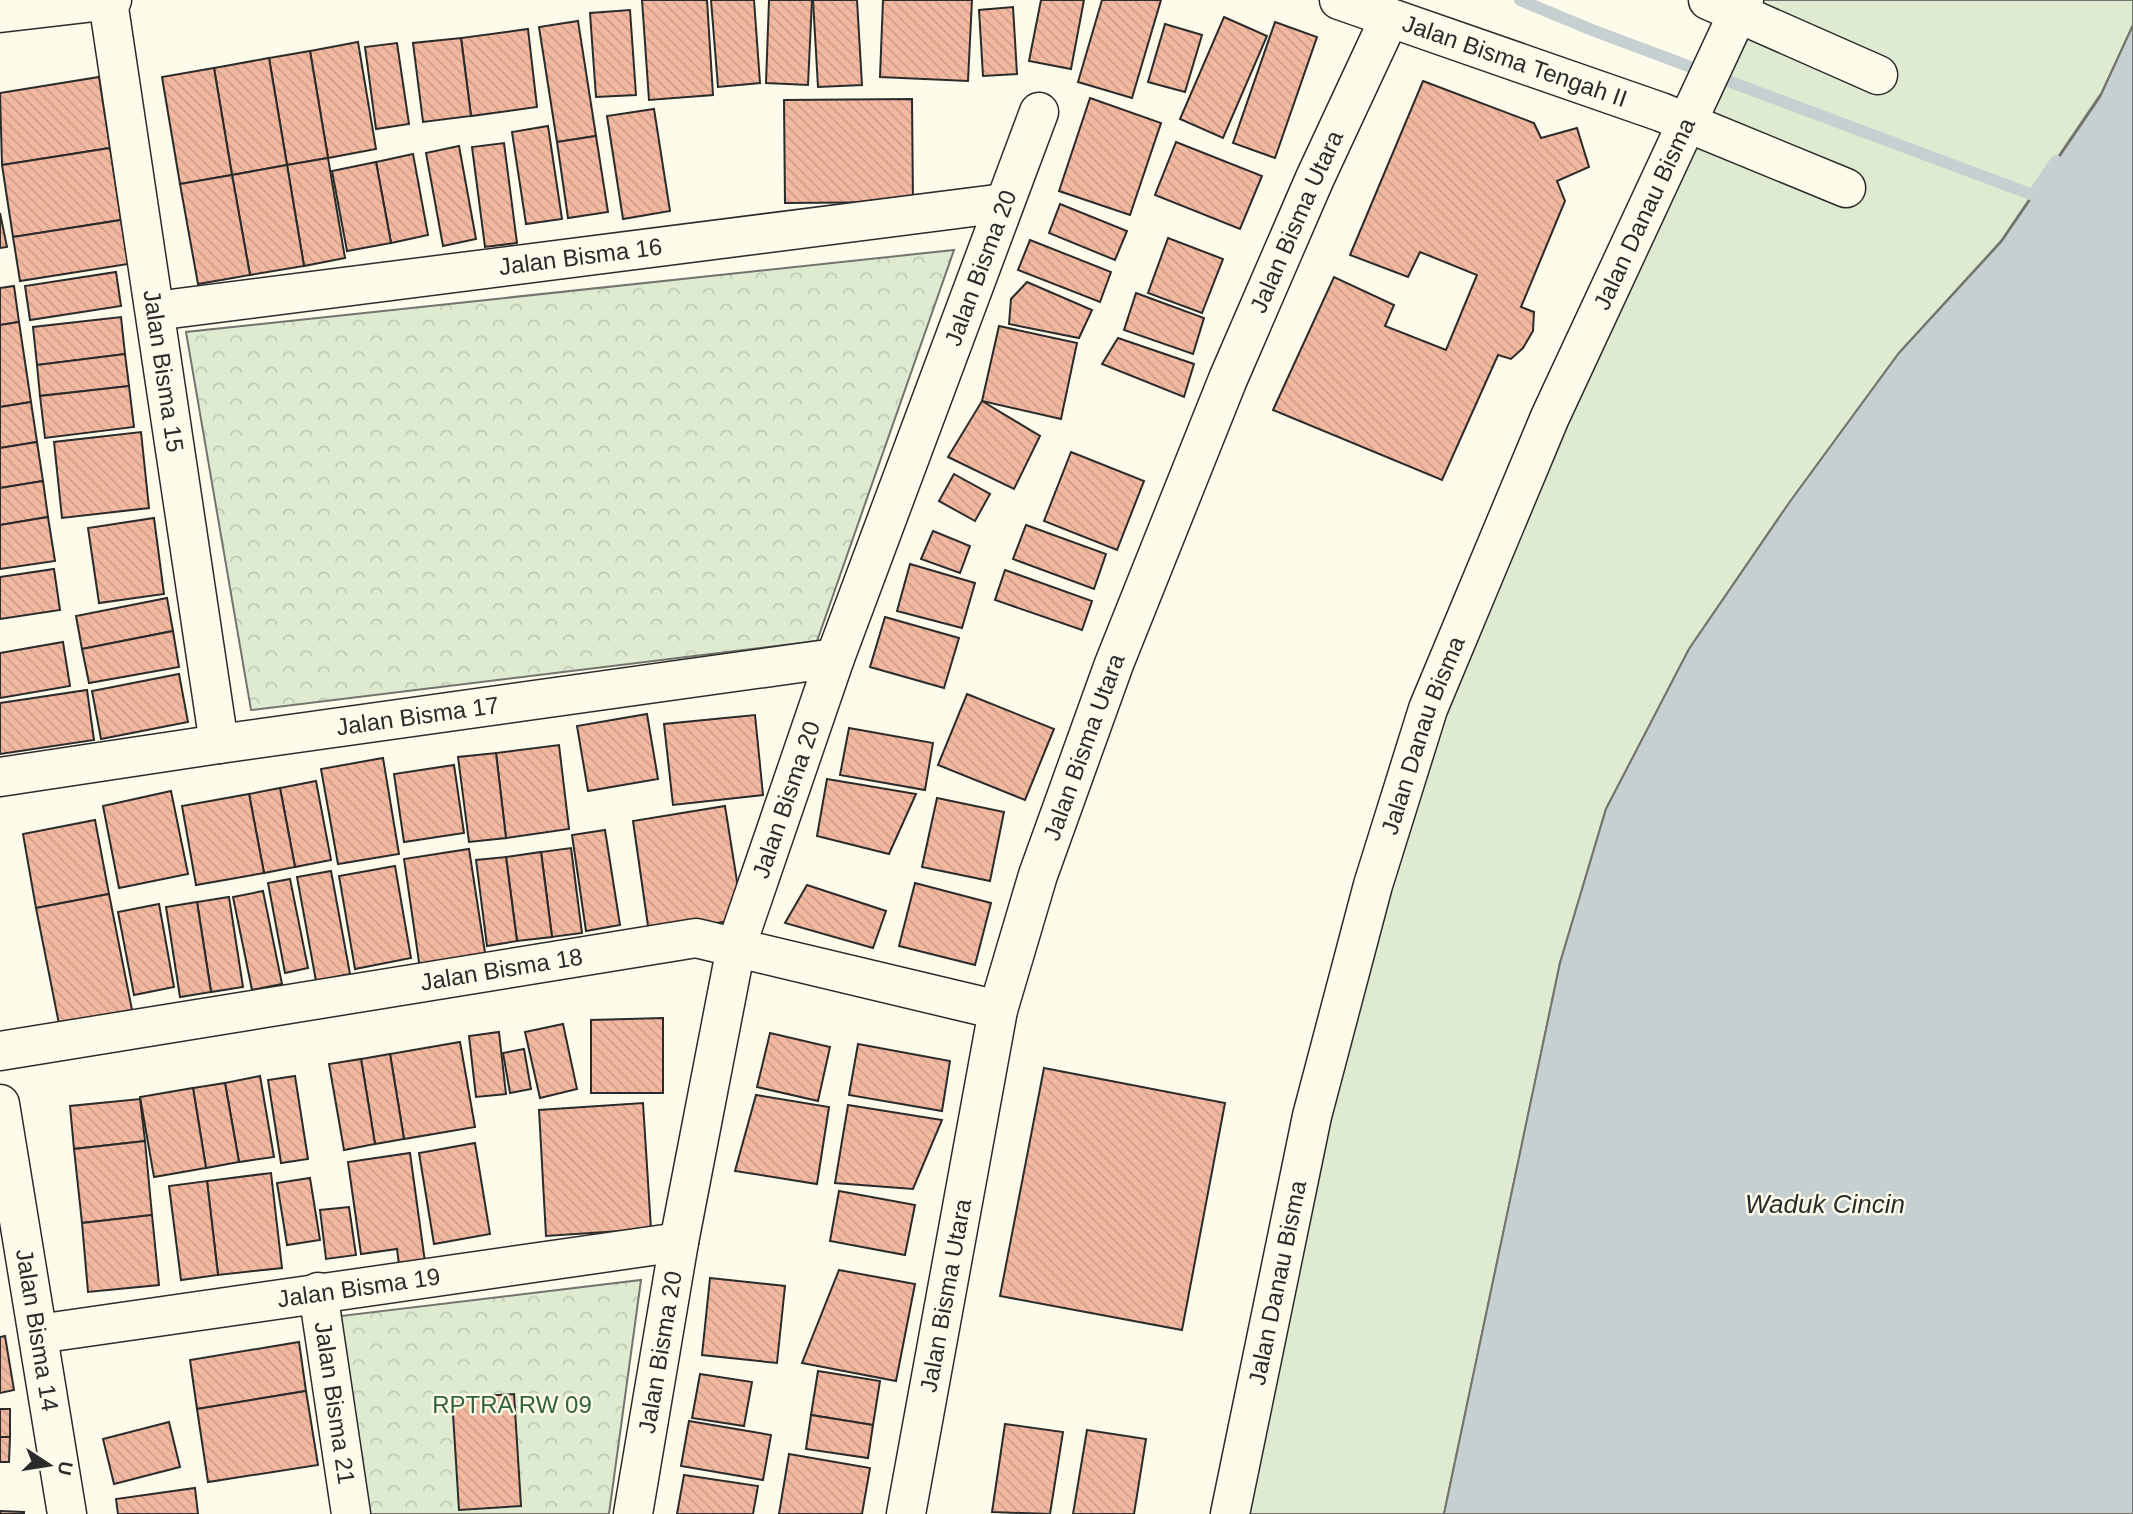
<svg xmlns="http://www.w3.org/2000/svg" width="2133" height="1514" font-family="Arial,sans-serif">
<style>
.grass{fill:#deebd1;stroke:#74746e;stroke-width:2}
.park{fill:url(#park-crowns);stroke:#74746e;stroke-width:2}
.water{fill:#c7d0d0;stroke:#74746e;stroke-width:2}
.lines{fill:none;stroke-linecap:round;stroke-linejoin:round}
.stream{stroke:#c7d0d0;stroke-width:12}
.building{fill:url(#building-back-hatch);stroke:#2b2b2b;stroke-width:2}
.minor-casing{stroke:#2b2b2b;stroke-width:41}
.minor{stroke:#fdfbea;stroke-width:38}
.labels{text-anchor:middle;stroke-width:5;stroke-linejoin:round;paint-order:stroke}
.street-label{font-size:24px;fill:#2b2b2b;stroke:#fdfbea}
.park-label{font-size:24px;fill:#34623c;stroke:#fdfbea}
.water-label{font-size:26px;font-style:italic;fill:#2b2b2b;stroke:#fdfbea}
</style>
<defs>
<pattern id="park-crowns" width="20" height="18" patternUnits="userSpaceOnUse" patternTransform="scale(1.75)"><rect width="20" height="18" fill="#deebd1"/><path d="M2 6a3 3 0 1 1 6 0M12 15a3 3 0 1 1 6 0" fill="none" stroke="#bfcab4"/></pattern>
<pattern id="building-back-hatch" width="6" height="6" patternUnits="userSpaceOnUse" patternTransform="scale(1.75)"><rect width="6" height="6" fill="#f2b8a0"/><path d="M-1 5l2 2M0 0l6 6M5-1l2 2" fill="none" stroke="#d09e8a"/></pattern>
</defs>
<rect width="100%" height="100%" fill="#fdfbea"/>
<!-- grass -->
<path class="grass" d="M1744,0h389v25l-31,67 -101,149 -102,112 -110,150 -100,146 -83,160 -46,154 -116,551h-207l136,-629z"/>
<!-- park -->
<g class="park">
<path d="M954,250l-137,391 -566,69 -65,-378z"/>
<path d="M641,1280l-32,234h-245l-32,-197z"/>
</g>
<!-- water -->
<path class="water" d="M2133,25v1489h-689l116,-551 46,-154 83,-160 100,-146 110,-150 103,-112 98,-144z"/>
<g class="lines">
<!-- stream -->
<path class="stream" d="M1520,0l72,30 441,165 23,-34"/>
</g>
<!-- building -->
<g class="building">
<path d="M642,0h65l6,95 -64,5z"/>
<path d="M711,0h43l6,83 -42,4z"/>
<path d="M769,0h43l-4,85 -42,-2z"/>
<path d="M813,0h44l5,85 -44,2z"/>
<path d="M883,0h89l-4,81 -88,-4z"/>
<path d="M1041,0h43l-13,69 -42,-8z"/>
<path d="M1102,0h59l-29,98 -54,-16z"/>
<path d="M1013,7l4,67 -34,2 -4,-66z"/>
<path d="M630,10l6,85 -40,2 -6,-84z"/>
<path d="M1224,17l43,19 -44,102 -43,-19z"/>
<path d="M578,21l18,115 -39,6 -18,-115z"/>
<path d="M1275,22l42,15 -42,121 -42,-15z"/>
<path d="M1165,24l37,11 -17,57 -37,-10z"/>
<path d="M528,29l9,78 -66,9 -10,-78z"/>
<path d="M461,38l10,78 -48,6 -10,-79z"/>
<path d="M358,42l18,107 -48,9 -18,-107z"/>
<path d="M397,43l12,81 -33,5 -11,-82z"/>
<path d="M310,51l18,107 -41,7 -18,-107z"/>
<path d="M269,58l18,107 -55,10 -18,-107z"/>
<path d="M214,68l18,107 -52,9 -18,-107z"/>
<path d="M99,77l11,71 -108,17 -2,-72z"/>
<path d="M1423,81l111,42 7,15 36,-10 12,39 -32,14 8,20 -44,106 13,5 -1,19 -10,17 -12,11 -13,-4 -56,125 -169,-70 61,-133 60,28 -9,21 61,24 31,-75 -57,-23 -12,25 -58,-22z"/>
<path d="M1090,98l71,25 -31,92 -71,-24z"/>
<path d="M912,99l1,103 -128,1 -1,-103z"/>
<path d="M654,109l16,102 -47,8 -16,-103z"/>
<path d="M548,126l14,93 -36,5 -14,-92z"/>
<path d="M596,136l12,76 -40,6 -11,-76z"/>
<path d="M1176,142l86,34 -22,53 -85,-34z"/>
<path d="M504,143l13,100 -32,4 -13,-100z"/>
<path d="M459,146l17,93 -33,7 -17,-93z"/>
<path d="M110,148l11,72 -108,17 -11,-72z"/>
<path d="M413,154l15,81 -37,8 -15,-81z"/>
<path d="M328,158l17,100 -41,8 -17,-101z"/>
<path d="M376,162l15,81 -44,8 -15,-80z"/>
<path d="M287,165l17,101 -54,9 -18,-100z"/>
<path d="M232,175l18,100 -52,9 -18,-100z"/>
<path d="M1060,204l67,27 -12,29 -66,-27z"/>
<path d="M0,213l7,34 -7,1z"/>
<path d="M121,220l7,44 -108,17 -7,-44z"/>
<path d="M1168,238l55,21 -21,54 -54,-20z"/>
<path d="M1030,240l81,32 -11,30 -82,-32z"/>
<path d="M116,272l5,34 -91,14 -5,-34z"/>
<path d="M1027,282l65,28 -13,28 -70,-14 2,-25z"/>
<path d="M14,286l5,36 -19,3v-37z"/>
<path d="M1136,293l68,25 -11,36 -69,-24z"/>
<path d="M121,317l4,37 -88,11 -4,-38z"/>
<path d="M19,322l12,80 -31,5v-82z"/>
<path d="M999,326l78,17 -16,76 -79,-18z"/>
<path d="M1118,338l76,26 -10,33 -82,-33z"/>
<path d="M125,354l4,32 -89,10 -3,-31z"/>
<path d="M129,386l5,41 -89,11 -5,-42z"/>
<path d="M982,401l58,35 -26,53 -66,-32z"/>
<path d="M31,402l6,40 -37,6v-41z"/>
<path d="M141,432l8,76 -87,10 -8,-76z"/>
<path d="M37,442l6,39 -43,7v-40z"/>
<path d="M1071,452l73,29 -27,69 -73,-29z"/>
<path d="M954,474l36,20 -15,27 -36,-20z"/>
<path d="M43,481l5,36 -48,8v-37z"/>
<path d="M48,517l7,44 -55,8v-44z"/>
<path d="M154,518l10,76 -65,9 -11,-75z"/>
<path d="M1026,525l80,29 -12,35 -81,-30z"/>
<path d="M933,531l37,15 -10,27 -39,-14z"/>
<path d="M910,564l65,19 -13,45 -65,-17z"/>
<path d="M54,569l6,41 -60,9v-42z"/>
<path d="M1005,570l87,31 -10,29 -87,-30z"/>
<path d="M167,598l6,33 -91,18 -6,-33z"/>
<path d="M885,617l74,21 -15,50 -74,-21z"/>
<path d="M173,631l6,36 -90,16 -7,-34z"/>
<path d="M63,642l7,44 -70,12v-45z"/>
<path d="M179,674l9,48 -87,17 -9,-48z"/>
<path d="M87,690l7,50 -94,14v-51z"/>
<path d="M967,694l87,35 -29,71 -87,-35z"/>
<path d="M647,714l11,65 -70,12 -11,-65z"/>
<path d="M755,715l8,80 -90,10 -9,-81z"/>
<path d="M849,728l84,15 -8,47 -85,-15z"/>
<path d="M559,745l10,84 -63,9 -10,-85z"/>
<path d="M496,753l10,85 -37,4 -11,-85z"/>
<path d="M383,758l16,96 -61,10 -17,-95z"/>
<path d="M454,765l10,68 -60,9 -10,-68z"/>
<path d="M827,779l89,15 -27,60 -72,-18z"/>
<path d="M316,781l15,79 -36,7 -15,-79z"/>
<path d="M280,788l15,79 -31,6 -15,-79z"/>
<path d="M171,791l17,83 -69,14 -16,-82z"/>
<path d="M249,794l15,79 -68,12 -14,-79z"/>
<path d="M937,798l67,14 -14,69 -68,-14z"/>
<path d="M725,806l18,113 -94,14 -16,-112z"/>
<path d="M95,820l14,74 -73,14 -13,-74z"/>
<path d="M605,830l15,95 -34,6 -14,-96z"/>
<path d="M571,848l11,85 -30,4 -11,-85z"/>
<path d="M469,849l17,110 -66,10 -16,-110z"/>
<path d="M541,852l11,85 -35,4 -11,-84z"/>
<path d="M506,857l11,84 -30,5 -11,-86z"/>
<path d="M395,866l16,92 -56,11 -16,-93z"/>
<path d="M331,871l19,103 -34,7 -19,-104z"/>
<path d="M290,879l18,89 -23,5 -17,-90z"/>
<path d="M915,883l76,20 -16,62 -76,-19z"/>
<path d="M807,885l79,26 -13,37 -88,-25z"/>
<path d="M263,891l19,93 -30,6 -19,-93z"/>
<path d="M109,894l23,116 -73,14 -23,-116z"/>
<path d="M229,897l14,90 -32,5 -14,-90z"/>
<path d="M197,902l14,90 -31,5 -14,-90z"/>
<path d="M159,904l15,83 -40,8 -16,-83z"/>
<path d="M663,1018v75h-72v-73z"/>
<path d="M563,1024l14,65 -37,9 -15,-66z"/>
<path d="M499,1032l7,62 -30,3 -7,-61z"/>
<path d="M770,1033l60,14 -12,54 -61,-14z"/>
<path d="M460,1042l15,85 -71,12 -14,-85z"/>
<path d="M858,1044l92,17 -8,50 -93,-16z"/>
<path d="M524,1049l7,40 -21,4 -7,-40z"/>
<path d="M390,1054l14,85 -29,5 -14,-85z"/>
<path d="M361,1059l14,85 -31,6 -15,-86z"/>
<path d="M1044,1068l181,35 -43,227 -182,-34z"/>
<path d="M260,1076l14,81 -35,5 -14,-79z"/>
<path d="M295,1076l13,83 -27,4 -13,-83z"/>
<path d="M225,1083l14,79 -33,6 -13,-80z"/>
<path d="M193,1088l13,80 -52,9 -14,-80z"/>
<path d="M756,1095l73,12 -12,77 -82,-13z"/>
<path d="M140,1099l5,42 -71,8 -4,-43z"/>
<path d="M643,1103l8,126 -105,7 -7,-126z"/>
<path d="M848,1105l94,15 -29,69 -78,-6z"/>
<path d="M145,1141l7,74 -70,8 -8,-74z"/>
<path d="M475,1143l15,91 -56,10 -15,-91z"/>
<path d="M410,1153l15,109 -26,3 -2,-16 -36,5 -13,-92z"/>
<path d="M271,1173l11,95 -64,7 -11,-94z"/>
<path d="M310,1178l10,62 -33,5 -10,-62z"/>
<path d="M207,1181l11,94 -37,5 -12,-94z"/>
<path d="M839,1191l76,14 -10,50 -75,-14z"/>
<path d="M349,1207l7,48 -30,4 -6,-49z"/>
<path d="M152,1215l7,70 -71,7 -6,-69z"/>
<path d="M839,1270l76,14 -19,97 -94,-18z"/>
<path d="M710,1278l75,8 -8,77 -75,-8z"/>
<path d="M5,1336l9,54 -14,3v-56z"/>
<path d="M299,1342l7,49 -109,18 -7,-49z"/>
<path d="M818,1371l62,10 -7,44 -62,-10z"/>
<path d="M700,1374l52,8 -8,44 -52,-8z"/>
<path d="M306,1391l12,74 -110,17 -11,-73z"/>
<path d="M514,1394l7,112 -62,4 -7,-112z"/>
<rect x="0" y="1409" width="10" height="28"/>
<path d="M811,1415l62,10 -5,33 -62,-9z"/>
<path d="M689,1421l82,14 -8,45 -82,-14z"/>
<path d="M169,1422l11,45 -66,17 -11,-45z"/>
<path d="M1005,1424l58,8 -13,82 -58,-2z"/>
<path d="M1087,1430l59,9 -12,75h-61z"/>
<path d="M0,1437h10l-1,25h-9z"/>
<path d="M789,1454l81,14 -8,46h-83z"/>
<path d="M684,1475l74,11 -5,28h-76z"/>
<path d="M195,1488l3,26h-80l-2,-15z"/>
<path d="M0,1511l24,1v2h-24z"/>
</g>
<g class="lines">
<!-- minor casing -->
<g class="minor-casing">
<g id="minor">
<path id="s1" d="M1339,0l322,112 185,76"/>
<path d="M1708,0l170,75"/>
<path id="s2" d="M108,1l111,743"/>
<path d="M0,13l112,-13"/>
<path id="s3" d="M155,311l849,-108"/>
<path id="s4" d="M0,777l219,-33 616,-86"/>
<path id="s5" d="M0,1051l696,-113 302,72"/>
<path id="s6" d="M0,1104l67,410"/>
<path id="s7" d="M318,1292l33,222"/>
<path id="s8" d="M38,1334l641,-92"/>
<path id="s9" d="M633,1514l46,-272 57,-295 99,-289 204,-546"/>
<path id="s10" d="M906,1514l92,-504 40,-135 76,-211 114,-285 87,-201 74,-159"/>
<path id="s11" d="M1230,1514l82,-398 61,-231 55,-176 122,-292 194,-417"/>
</g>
</g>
<!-- minor -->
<use href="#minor" class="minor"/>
</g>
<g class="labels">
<!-- street labels -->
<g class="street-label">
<text dy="8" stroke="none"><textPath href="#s1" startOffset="186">Jalan Bisma Tengah II</textPath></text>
<text dy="8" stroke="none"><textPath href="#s11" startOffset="1370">Jalan Danau Bisma</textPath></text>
<text dy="8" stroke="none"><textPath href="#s10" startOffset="1356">Jalan Bisma Utara</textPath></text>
<text dy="8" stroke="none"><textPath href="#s3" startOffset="429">Jalan Bisma 16</textPath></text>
<text dy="8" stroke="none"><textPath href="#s9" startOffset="1298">Jalan Bisma 20</textPath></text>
<text dy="8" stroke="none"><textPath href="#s2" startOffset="374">Jalan Bisma 15</textPath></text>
<text dy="8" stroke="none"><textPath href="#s4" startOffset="422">Jalan Bisma 17</textPath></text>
<text dy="8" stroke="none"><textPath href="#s11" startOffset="803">Jalan Danau Bisma</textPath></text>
<text dy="8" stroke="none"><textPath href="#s10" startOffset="789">Jalan Bisma Utara</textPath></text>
<text dy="8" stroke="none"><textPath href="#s9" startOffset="732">Jalan Bisma 20</textPath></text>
<text dy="8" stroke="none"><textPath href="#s5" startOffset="508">Jalan Bisma 18</textPath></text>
<text dy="8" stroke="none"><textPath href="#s11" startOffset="236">Jalan Danau Bisma</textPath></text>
<text dy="8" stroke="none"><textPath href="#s8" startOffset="324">Jalan Bisma 19</textPath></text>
<text dy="8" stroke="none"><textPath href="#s10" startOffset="222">Jalan Bisma Utara</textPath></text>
<text dy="8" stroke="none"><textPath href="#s6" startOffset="229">Jalan Bisma 14</textPath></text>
<text dy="8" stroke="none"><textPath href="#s9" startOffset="164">Jalan Bisma 20</textPath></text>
<text dy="8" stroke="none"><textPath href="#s7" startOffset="112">Jalan Bisma 21</textPath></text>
</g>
<!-- park labels -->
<g class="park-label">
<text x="512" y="1413">RPTRA RW 09</text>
</g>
<!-- water labels -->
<g class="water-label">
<text x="1825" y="1213">Waduk Cincin</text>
</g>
</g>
<!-- north arrow -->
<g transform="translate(49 1465) rotate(102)" stroke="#fdfbea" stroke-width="5" paint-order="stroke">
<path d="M0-5L12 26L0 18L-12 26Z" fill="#2b2b2b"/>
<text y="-10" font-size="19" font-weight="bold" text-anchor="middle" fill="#2b2b2b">U</text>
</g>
</svg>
